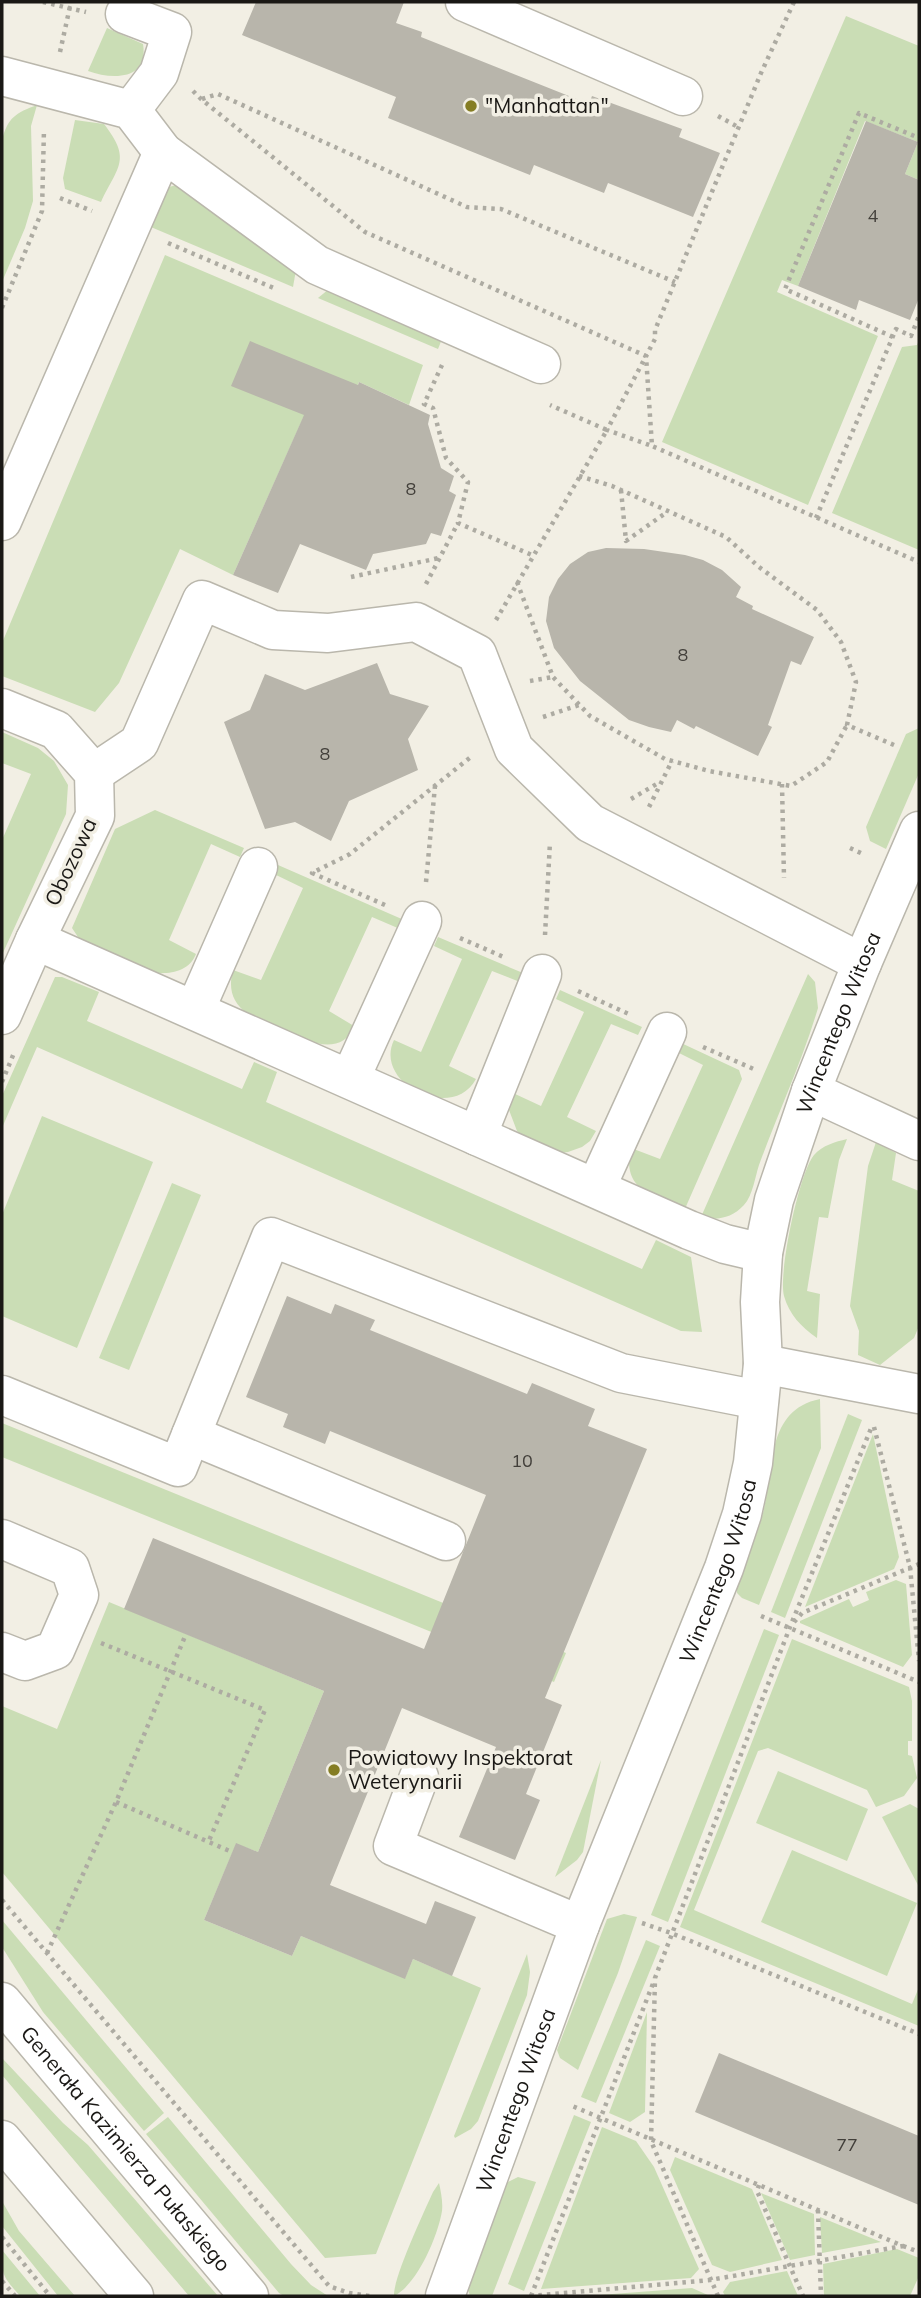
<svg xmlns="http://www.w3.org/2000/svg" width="921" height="2298" font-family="Mulish,sans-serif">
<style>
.green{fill:#caddb5}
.building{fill:#b8b5ab}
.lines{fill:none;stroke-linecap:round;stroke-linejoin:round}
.minor-casing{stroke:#bab7ac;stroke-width:41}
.major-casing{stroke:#bab7ac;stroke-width:41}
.path{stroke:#adaba2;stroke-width:4.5;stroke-dasharray:3.5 5;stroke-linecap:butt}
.minor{stroke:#fff;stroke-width:38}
.major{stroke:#fff;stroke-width:38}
.poi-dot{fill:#857d23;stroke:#f2efe4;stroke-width:2.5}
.labels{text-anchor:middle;stroke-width:7;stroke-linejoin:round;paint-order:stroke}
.number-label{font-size:18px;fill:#423f3a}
.poi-label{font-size:21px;fill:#1a1815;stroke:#f2efe4;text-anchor:start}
.street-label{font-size:21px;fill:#1a1815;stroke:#f2efe4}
</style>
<rect width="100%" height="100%" fill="#f2efe4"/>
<!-- green -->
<g class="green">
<path d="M846,16l73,30v134l-14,-6 13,-32 -53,-21 -67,165 -16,-6 -5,12 101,44 -70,169 -146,-63z"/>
<path d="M107,28l36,16c6,36 -30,36 -55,27z"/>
<path d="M37,105l-6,21 2,75 -8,27 -23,54v-142c6,-23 14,-27 35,-35z"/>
<path d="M75,120l29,4c28,36 14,42 -3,78l-36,-13 -2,-11z"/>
<path d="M180,184l116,86 -3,17 -154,-65 19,-32z"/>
<path d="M165,255l258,110 -14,40 -50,-23 -23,49 -33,-13 -70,157 -53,-26 -61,134 -24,29 -93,-36v-33z"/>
<path d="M329,289l113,50 -4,10 -120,-51z"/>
<path d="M919,340v210l-87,-37 70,-166 15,-2z"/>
<path d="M919,728v45l-33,76 -16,-8 -4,-14 40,-93z"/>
<path d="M2,732l36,16 16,13 14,24 -2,29 -64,141v-115l29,-66 -29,-11z"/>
<path d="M155,810l89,38 -4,9 -29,-13 -42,96 27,14c-7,17 -24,20 -40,19l-76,-33 -8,-12 43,-99z"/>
<path d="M278,865l126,55 -4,9 -28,-12 -43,94 25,15c-15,43 -81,-1 -106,-12 -16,-11 -20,-26 -15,-44l28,10 42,-92 -29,-14z"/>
<path d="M438,937l85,36 -3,9 -28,-11 -43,95 27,13c-24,44 -103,4 -82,-39l27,12 41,-93 -28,-13z"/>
<path d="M808,974l7,8 3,26c-16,54 -40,105 -59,157 -4,12 -6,30 -15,40 -12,13 -27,16 -43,12z"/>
<path d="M55,977h7l37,15 -12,29 155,68 12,-27 23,10 -11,30 376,167 14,-29 35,17 11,75 -21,-1 -644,-284 -35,81v-32z"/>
<path d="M560,990l82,37 -4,8 -27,-11 -44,93 29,14 -6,10 -8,6 -14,5 -8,1 -37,-16 -6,-6 -8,-21 4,-17 28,13 43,-94 -28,-13z"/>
<path d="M679,1042l60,28 3,9 -58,132c-31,-16 -63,-21 -53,-63l29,11 42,-92 1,-2 -28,-14z"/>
<path d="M42,1116l111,46 -76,186 -75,-32v-101z"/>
<path d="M847,1139l-8,21 -11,58 -9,-1 -12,74 13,3 -3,44c-16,-11 -28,-24 -33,-42 -6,-22 15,-123 30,-141 9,-10 21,-13 33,-16z"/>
<path d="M876,1142l20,11 -4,27 27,11v135l-5,12 -34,27 -22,-10 1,-24 -9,-25 18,-140z"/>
<path d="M172,1183l29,12 -72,175 -30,-12z"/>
<path d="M820,1399l1,49 -62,157 -17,-7 -5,-5v-8c9,-25 21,-50 27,-76 10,-41 2,-99 56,-110z"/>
<path d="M848,1414l14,6 -77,198 -14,-6z"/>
<path d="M2,1423l564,230 -12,29 -552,-225z"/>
<path d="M873,1434l26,123 -5,12 -89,38z"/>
<path d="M896,1580l10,4 6,71 -9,12 -103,-44v-2l49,-22 4,8 16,-7 -3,-8z"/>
<path d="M109,1602l215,89 -66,161 -22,-8 -32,76 88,36 9,-20 104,42 8,-19 68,29 -105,266 -51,4 -323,-386v-166l55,23z"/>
<path d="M764,1629l15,6 -111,287 -17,-7z"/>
<path d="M792,1639l117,48 3,14v40h-4v14l4,1 5,22 -13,18 -28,11 -9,-17 -99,-42 -10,3 -64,159 218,94 7,-17v39l-239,-99z"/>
<path d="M601,1760l-18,92 -6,8 -22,17z"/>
<path d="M778,1771l90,38 -21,52 -91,-38z"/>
<path d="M910,1804l9,5v78l-37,-70z"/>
<path d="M792,1850l125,53 -30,73 -126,-54z"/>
<path d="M624,1914l13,3 -19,56 -40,97 -18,-12 -3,-8 50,-131z"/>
<path d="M2,1920l162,193 -20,18 -101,-119 -41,-65z"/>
<path d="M646,1940l14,6 -64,157 -15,-6z"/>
<path d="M527,1954l3,18 -3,23 -49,126 -7,8 -16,9 -1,-2z"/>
<path d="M647,2012l-2,100 -15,10 -21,-9z"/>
<path d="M2,2058l61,65 25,22 130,151h-29l-187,-221z"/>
<path d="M574,2115l17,7 -67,169 -16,-7z"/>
<path d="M168,2117l123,147 20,21 17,11h-44l-5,-3 -133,-159z"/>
<path d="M602,2127l34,14 18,26 45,102 -8,9 -150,11z"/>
<path d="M675,2157l77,32 30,71 -52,12 -18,-7 -42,-95z"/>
<path d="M518,2177l18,5 -44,114h-22l-3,-10 37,-102z"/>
<path d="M439,2183c2,9 4,19 3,28 -4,25 -25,74 -48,85 -1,-18 30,-84 39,-104z"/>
<path d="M761,2193l53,21 1,41 -25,5z"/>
<path d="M2,2201l17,30 56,65h-17l-56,-70z"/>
<path d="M820,2217l61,25 -59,11z"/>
<path d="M897,2249l22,9v18l-9,20h-86l-1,-32z"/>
<path d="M2,2250l38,46h-20c-17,-20 -18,-19 -18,-46z"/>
<path d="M787,2271l11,25h-73l-2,-4 7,-10z"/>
<path d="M692,2288l18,8h-124z"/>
</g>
<!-- building -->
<g class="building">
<path d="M256,2h148l-8,21 26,9 -1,5 168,67 3,-8 90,33 -3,8 41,16 -27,64 -85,-34 -4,10 -70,-28 -4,10 -142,-57 8,-21 -154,-62z"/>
<path d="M866,121l52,21 -13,32 14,6v118l-9,22 -51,-20 -3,10 -58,-24z"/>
<path d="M250,341l108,44 1,-3 71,33 -2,9 13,44 13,8 -5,15 7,4 -15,41 -10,-3 -5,11 -53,10 -7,16 -66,-26 -22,49 -45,-18 71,-160 -73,-29z"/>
<path d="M606,548l38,1 41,6 18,5 19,10 19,17 -5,10 17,9 -1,3 62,28 -13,28 -10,-4 -23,64 4,2 -14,29 -62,-30 -2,3 -17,-9 -6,12 -22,-5 -20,-7 -49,-39 -26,-33 -8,-27 3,-24 9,-18 12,-15 18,-12z"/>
<path d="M377,663l13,31 39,12 -21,33 10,31 -69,31 -18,40 -36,-19 -30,7 -41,-107 26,-12 15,-36 40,16z"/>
<path d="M287,1296l44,18 4,-10 40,16 -5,10 157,64 5,-11 63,26 -7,17 59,23 -102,249 17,7 -36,89 14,6 -25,60 -56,-23 37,-90 -94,-39 -72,177 96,39 9,-23 41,16 -24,59 -39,-17 -8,20 -104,-43 -9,20 -88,-36 32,-77 22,9 66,-161 -200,-82 29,-71 271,111 62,-154 -156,-64 -5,13 -42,-17 5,-13 -42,-17z"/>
<path d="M719,2053l200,83v69l-224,-93z"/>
</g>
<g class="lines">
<!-- minor casing -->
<g class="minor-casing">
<g id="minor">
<path d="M465,2l218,94"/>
<path d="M125,14l47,18 -13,41 -28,37"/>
<path d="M2,76l129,34 32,42 154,113 224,99"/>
<path d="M2,521l161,-369"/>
<path d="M2,708l54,22 38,43 1,43 -60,124 -33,75"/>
<path d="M94,773l45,-30 63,-143 71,30 55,3 88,-11 61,32 37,95 76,74 272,140"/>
<path d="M35,940l654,290 36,14 38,9"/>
<path d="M195,1010l63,-143"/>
<path d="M350,1079l72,-158"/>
<path d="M811,1091l108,50"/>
<path d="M477,1136l65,-162"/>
<path d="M596,1188l71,-156"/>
<path d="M763,1364l156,30"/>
<path d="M2,1395l176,72 93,-230 350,136 138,27"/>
<path d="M191,1435l255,106"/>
<path d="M2,1539l68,29 9,27 -24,55 -30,11 -23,-9"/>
<path d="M419,1777l-26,69 187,79"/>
<path id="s1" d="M445,2296l135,-371 144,-357 18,-54 11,-51 10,-99 -3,-62 3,-49 11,-53 37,-109 51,-128 57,-132"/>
</g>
</g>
<!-- major casing -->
<g class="major-casing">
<g id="major">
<path id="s2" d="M2,2002l247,294"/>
<path d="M2,2140l132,156"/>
</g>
</g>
<!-- path -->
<g class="path">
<path d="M43,2l43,10"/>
<path d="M794,2l-33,71 -106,257v9l-9,17 6,90 267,116"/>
<path d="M60,52l11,-50"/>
<path d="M193,91l8,8 164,133 281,124 -39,74 45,16"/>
<path d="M202,99l16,-5 249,113 34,2 174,73"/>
<path d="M718,116l20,11"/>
<path d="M60,198l32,13"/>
<path d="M168,243l108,46"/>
<path d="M2,308l40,-97 2,-82"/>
<path d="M893,337l-108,-48 74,-176 60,25"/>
<path d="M442,365l-18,39 9,4 13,50 22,24 -10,41 74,32"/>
<path d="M579,476l33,10 114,51 33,30 58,43 24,32 15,40 -9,43 47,20"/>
<path d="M621,490l5,51 41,-29"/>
<path d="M816,518l80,-189 15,7 8,-20"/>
<path d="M351,577l88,-19"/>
<path d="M517,582l36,95 37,39 75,43 44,12 82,15 36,-24 20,-37"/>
<path d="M426,584l32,-61"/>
<path d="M496,620l111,-190 -57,-25"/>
<path d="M530,681l23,-4"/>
<path d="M543,717l36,-12"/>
<path d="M782,784l2,94"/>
<path d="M631,799l29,-17"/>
<path d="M649,807l23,-46"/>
<path d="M850,848l15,7"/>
<path d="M426,882l9,-96"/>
<path d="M385,905l-73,-32 38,-19 122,-98"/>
<path d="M545,935l5,-93"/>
<path d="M460,938l46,20"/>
<path d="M578,991l53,24"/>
<path d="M703,1047l53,23"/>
<path d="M2,1082l12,-29"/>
<path d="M874,1427l36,140 9,94"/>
<path d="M761,1616l158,66"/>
<path d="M794,1622l8,-9 117,-49"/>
<path d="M101,1643l164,67 -57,133"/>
<path d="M116,1802l116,50"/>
<path d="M2,1900l327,386 20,7 21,3"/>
<path d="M642,1923l29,10 248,101"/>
<path d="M47,1953l69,-151 70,-168"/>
<path d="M759,2185l-2,6 46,105"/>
<path d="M818,2210l3,86"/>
<path d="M2,2237l48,59"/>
<path d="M903,2246l16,6"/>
<path d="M2,2281l13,15"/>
<path d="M530,2296l180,-16 193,-34 -333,-141"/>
<path d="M531,2296l123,-315"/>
<path d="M718,2296l-67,-155 4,-163 135,-351 82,-201"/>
</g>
<!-- minor -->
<use href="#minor" class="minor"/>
<!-- major -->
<use href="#major" class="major"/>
</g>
<!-- markers -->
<g class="poi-dot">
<circle cx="471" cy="106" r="7"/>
<circle cx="334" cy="1770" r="7"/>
</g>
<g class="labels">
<!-- number labels -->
<g class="number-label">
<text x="873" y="222">4</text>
<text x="411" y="495">8</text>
<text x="683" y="661">8</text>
<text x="325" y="760">8</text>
<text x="522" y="1467">10</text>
<text x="847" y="2151">77</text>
</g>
<!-- poi labels -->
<g class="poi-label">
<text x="485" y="113">"Manhattan"</text>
<text x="348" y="1765">Powiatowy Inspektorat<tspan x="348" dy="24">Weterynarii</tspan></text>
</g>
<!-- street labels -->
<g class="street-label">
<text transform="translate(71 862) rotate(-65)" y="7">Obozowa</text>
<text dy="7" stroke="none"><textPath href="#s1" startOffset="1342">Wincentego Witosa</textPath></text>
<text dy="7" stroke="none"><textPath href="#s1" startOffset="775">Wincentego Witosa</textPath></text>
<text dy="7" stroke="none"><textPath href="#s1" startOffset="208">Wincentego Witosa</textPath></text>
<text dy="7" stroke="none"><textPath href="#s2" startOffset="192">Generała Kazimierza Pułaskiego</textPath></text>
</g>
</g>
<!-- border -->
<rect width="921" height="2298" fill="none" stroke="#1a1815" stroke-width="7"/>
</svg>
